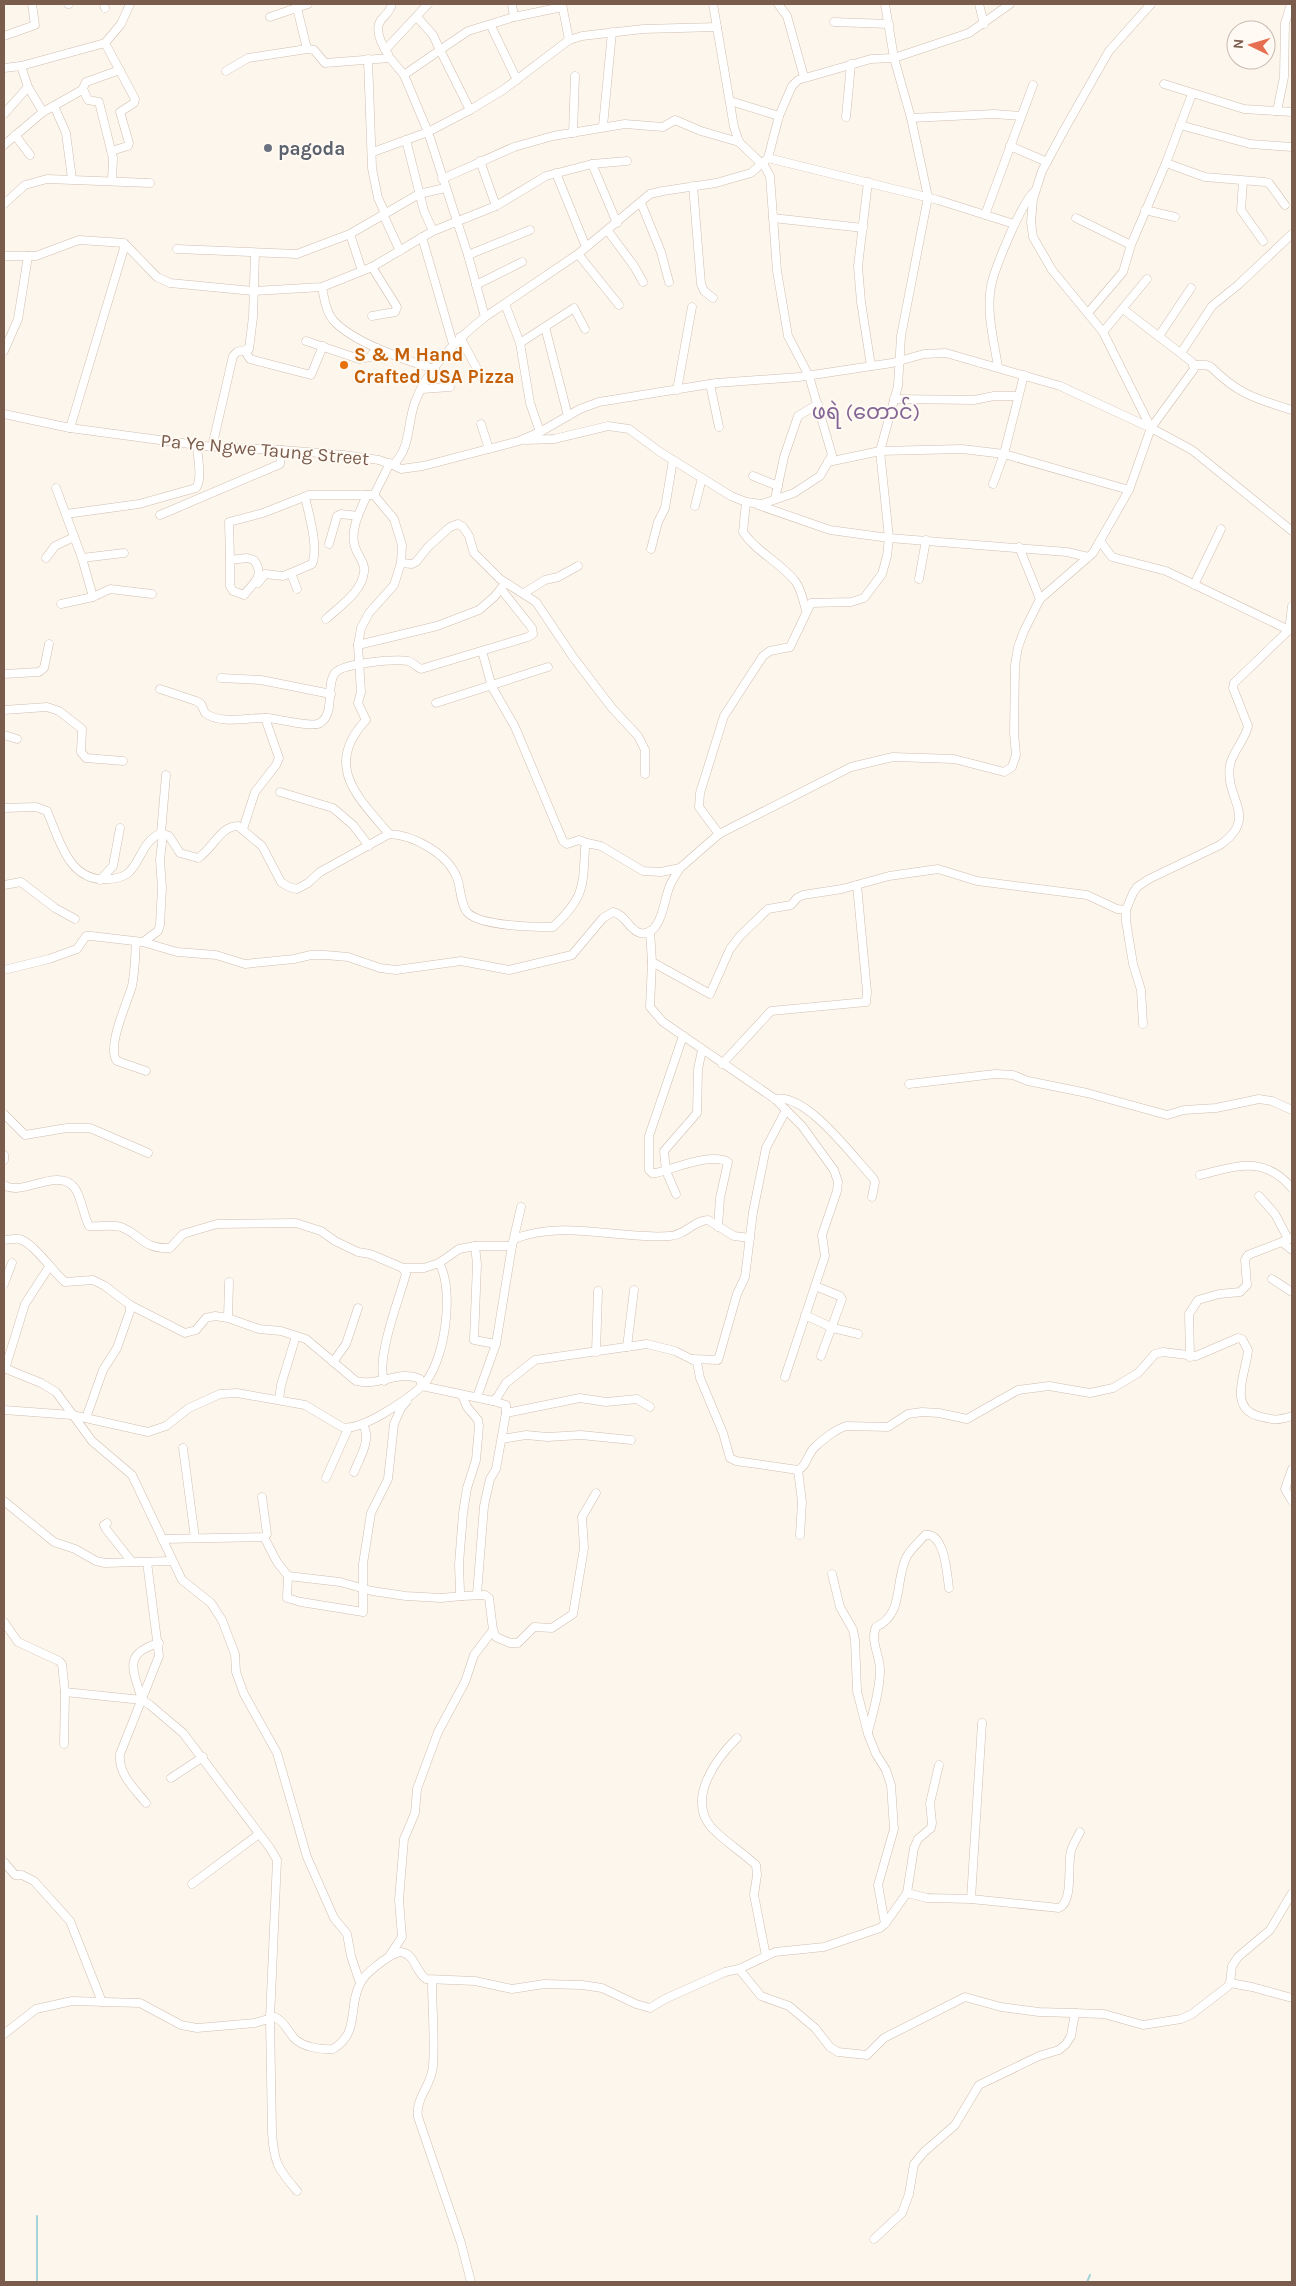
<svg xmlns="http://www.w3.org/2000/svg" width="1296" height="2286" font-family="Karla,'Noto Sans Myanmar',sans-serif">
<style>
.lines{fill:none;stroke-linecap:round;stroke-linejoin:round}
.stream{stroke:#a5d3da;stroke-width:2}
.minor-casing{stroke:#d1beb0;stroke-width:9}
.minor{stroke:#fff;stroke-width:8}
.worship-dot{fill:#6b7280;stroke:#fffaf3;stroke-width:2}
.food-dot{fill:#e8710a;stroke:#fffaf3;stroke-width:2}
.labels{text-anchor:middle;stroke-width:4;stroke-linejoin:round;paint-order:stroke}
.worship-label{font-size:19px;font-weight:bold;fill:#5b616d;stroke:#fffaf3;text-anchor:start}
.food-label{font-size:19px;font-weight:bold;fill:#c56008;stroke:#fffaf3;text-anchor:start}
.street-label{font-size:19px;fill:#7a5c4d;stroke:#fffaf3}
.quarter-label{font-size:21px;fill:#846695;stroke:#fffaf3}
</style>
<rect width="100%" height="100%" fill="#fdf6ec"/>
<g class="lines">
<!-- stream -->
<g class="stream">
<path d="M37,2282v-66"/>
<path d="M1087,2282l3,-7"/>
</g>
<!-- minor casing -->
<g class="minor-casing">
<g id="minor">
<path d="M68,4h1"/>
<path d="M104,4l1,4"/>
<path d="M512,4l2,13"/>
<path d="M562,4l7,36"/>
<path d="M778,4l9,12 17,61"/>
<path d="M979,4l5,20"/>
<path d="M1151,4l-42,47 -45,79 -22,41 -9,28 -2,23 2,15 19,33 51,62 48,96"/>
<path d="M297,8l10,41"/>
<path d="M270,17l38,-13"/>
<path d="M834,22l55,2"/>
<path d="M491,26l26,54"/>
<path d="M4,36l31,-11 -3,-21"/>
<path d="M105,43l30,56 -1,4 -14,9 9,31 -1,3 -17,5"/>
<path d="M385,50l43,-46"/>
<path d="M388,54c-6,-9 -14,-24 -7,-34 5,-6 9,-8 11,-16"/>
<path d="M368,59l4,109 6,30 7,15"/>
<path d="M4,68l17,-2 84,-23 16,-19 9,-20"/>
<path d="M404,75l36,-25 -7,-15 -16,-18"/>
<path d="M1164,84l80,25 48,3"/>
<path d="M28,87l15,25"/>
<path d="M83,89l5,11 11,2 14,56 -1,22"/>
<path d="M730,101l49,15"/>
<path d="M54,106l12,27 6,46"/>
<path d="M470,110l-30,-60 28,-19 46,-14 48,-10"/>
<path d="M1277,111l7,-34 1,-54 6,-19"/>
<path d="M4,114l24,-27 -7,-21"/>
<path d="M846,117l5,-53"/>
<path d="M911,118l83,-4 27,2"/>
<path d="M1180,125l70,19 42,3"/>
<path d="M603,126l9,-94"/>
<path d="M573,133l2,-57"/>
<path d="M15,135l15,20"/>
<path d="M406,140l18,71 9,20"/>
<path d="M4,145l39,-33 39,-22 4,-8 34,-12"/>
<path d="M1010,146l37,16"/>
<path d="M373,152l55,-20 42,-22 33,-20 66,-50 13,-4 61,-7 74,-2"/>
<path d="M768,158l170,42 76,24"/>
<path d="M480,161l16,45"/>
<path d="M1166,163l39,14 60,5 4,1 16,22"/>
<path d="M592,164l25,59"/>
<path d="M556,173l30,74"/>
<path d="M442,179l72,-32 39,-11 72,-12 38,3 12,-7 26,11 38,11"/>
<path d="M1243,181l-2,29 22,31"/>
<path d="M868,182l-10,84 3,36 10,64"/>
<path d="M693,186l8,98 3,7 9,7"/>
<path d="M641,203l20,49 8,30"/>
<path d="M4,204l21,-19 22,-6 103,4"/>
<path d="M1145,210l30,7"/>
<path d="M383,214l17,37"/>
<path d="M985,215l48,-130"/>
<path d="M773,218l90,10"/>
<path d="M1076,218l55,27"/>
<path d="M608,231l26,35 9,16"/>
<path d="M350,234l12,37"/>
<path d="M422,237l31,107"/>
<path d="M177,249l120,5 53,-20 69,-40 26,-6"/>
<path d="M578,254l41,51"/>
<path d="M468,255l62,-25"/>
<path d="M4,256h32l43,-16 45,3 33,34 13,6 83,8 69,-4 50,-20 61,-36 63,-25 50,-30 46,-12 35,-3"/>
<path d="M372,267l25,40 -2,5 -23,4"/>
<path d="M476,285l46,-23"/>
<path d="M322,287c2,11 4,24 11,33 19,22 74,41 102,49"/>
<path d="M505,304l15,39 10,60 10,29"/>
<path d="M1088,313l35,-41 8,-27 35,-82 26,-69"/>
<path d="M485,317l93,-63 72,-60 13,-3 53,-8 35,-10 17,-15 11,-42 13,-30 6,-6 73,-21 23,-1 75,-25 41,-29"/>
<path d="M545,327l23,89"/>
<path d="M1103,332l44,-53"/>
<path d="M1159,336l32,-48"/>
<path d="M460,337l23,43"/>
<path d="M306,341l53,18 11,-2 7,-9"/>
<path d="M520,343l54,-35 11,21"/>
<path d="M4,351l14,-32 10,-63"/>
<path d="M245,351l5,8 61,16 12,-29"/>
<path d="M1181,353l31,-47 26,-21 54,-51"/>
<path d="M1195,365h11l5,2c28,28 46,32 81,43"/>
<path d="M998,367c-4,-26 -12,-55 -7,-81 4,-19 30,-82 43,-94"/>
<path d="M710,384l9,43"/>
<path d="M422,389l28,-2"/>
<path d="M677,390l15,-83"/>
<path d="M894,399l80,1 20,-4h24"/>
<path d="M4,414l66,14 142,19 70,3 62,5 35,5 14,5c18,-17 14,-41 22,-63 13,-34 42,-63 70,-85l-17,-62 -40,-123 -24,-57 -14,-17 -65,5 -11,-13 -7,-1 -59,9 -22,13"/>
<path d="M481,424l8,25"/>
<path d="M70,428l55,-183"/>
<path d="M526,440l28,-1 54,-13 21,3 31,23 71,44 15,6 16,2 32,-11 26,-17 12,-21 -23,-79 -21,-40 -11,-65 -7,-95 -5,-9 -26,-25 -5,-15 -21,-123"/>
<path d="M212,447l21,-91 4,-4 12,-3 4,-32 2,-64"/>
<path d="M828,462l52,-11 82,-2 42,5 125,36"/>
<path d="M393,465l8,4 22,-3 96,-25 21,-9 40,-23 19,-7 117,-19 83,-6 93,-14 32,-9 22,-1 114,33 91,42 41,22 100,81"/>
<path d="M753,476l25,10"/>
<path d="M993,484l11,-30 20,-79"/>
<path d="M56,488l26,70 11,39"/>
<path d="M374,495l20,24 8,26 -1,18 -7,22 -25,28 -8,15 -3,17 3,47 -3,11 8,17c-43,46 -8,77 23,114"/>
<path d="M374,495l16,-32"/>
<path d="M775,499l9,-42 14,-41 20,-12"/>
<path d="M746,502l-3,30c13,20 37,30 52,49 6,7 8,20 11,29"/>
<path d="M758,505l72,25 59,8 178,14 21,5"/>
<path d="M695,506l7,-28"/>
<path d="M66,514l73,-10 57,-16c7,-10 1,-32 1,-44"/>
<path d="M160,515l120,-51 2,-14"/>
<path d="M1100,541l12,16 54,14 123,59"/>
<path d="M329,544l8,-28 4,-2 17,2"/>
<path d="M1019,547l21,52"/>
<path d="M651,549l7,-27 7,-14 8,-48"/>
<path d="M46,558l9,-12 19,-9"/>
<path d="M82,558l42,-5"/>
<path d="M230,560v26l3,5 11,4c11,-14 21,-19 10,-35l-7,-2 -17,2 -1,-38 34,-9 46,-18h65"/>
<path d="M401,563l11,1 4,-2 12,-15 22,-20 8,-3 5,3 6,9 5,17 26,26 36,23 37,55 39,51 26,28 7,14v24"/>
<path d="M919,579l7,-39"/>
<path d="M258,583l7,-9 18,2 8,-3"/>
<path d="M1194,585l27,-56"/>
<path d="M297,589l-6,-16 21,-9c7,-16 -3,-49 -7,-67"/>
<path d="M524,593l21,-13 13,-3 20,-11"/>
<path d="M61,604l32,-7 17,-8 42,5"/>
<path d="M326,619c14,-13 36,-27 38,-47 2,-10 -9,-19 -10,-29 -3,-16 7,-34 13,-48"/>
<path d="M358,645l79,-19 42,-16 15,-13 10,-12"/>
<path d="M482,651l10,36 23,40 48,114 4,3 12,-4 8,3"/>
<path d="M4,674l35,-2 5,-4 5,-24"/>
<path d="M221,678l40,2 70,14"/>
<path d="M160,689l36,12 5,3 4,9c16,12 44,4 63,5 11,1 45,10 52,5 16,-10 5,-37 15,-50 8,-10 60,-14 73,-12 4,1 9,6 13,8l107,-32 5,-3 -1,-6 -31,-39"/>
<path d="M436,703l112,-36"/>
<path d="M4,710l43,-3 12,4 23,18 -1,23 5,6 37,3"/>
<path d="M4,735l13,4"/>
<path d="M280,792l53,16 20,17 16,21"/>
<path d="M4,808l32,-1 11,4c12,28 22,72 61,68 6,0 14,-2 19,-5 14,-11 14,-32 34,-41l8,3 11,17 18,5c15,-9 22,-32 40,-32l24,20 19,36 8,5 8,2 11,-6 12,-11 69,-38c25,1 59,20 68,44 4,10 3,25 10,34 12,14 67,15 86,15 31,-29 30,-39 32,-79l2,-5 14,3 42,25 18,1 19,-4 39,-34 132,-67 42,-10 61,2 50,13 8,-5 4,-12 -2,-22 1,-68 3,-18 6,-16 16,-32 53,-46 36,-63 22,-62 43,-59 -2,-7 -69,-53"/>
<path d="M243,829l12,-37 21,-27 3,-7 -14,-40"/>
<path d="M161,833l5,-58"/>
<path d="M719,834l-20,-27 1,-14 24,-77 39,-60 7,-5 20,-4 21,-44 40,-1 13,-4 18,-24 5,-18 2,-18 -9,-87 18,-65 3,-50 27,-139 -17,-79 -17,-60 -9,-54"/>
<path d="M100,880l13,-14 7,-38"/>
<path d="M4,885l17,-3 34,26 20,11"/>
<path d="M650,931l2,31 -2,45 13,15 112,77 27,27 32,44 4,12 -1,9 -15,44 3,21 -40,121"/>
<path d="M136,942c-1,14 -1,30 -4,44 -4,15 -26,61 -15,75l29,10"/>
<path d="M143,942l15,-11 2,-6 2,-37 -2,-28 3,-26"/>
<path d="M652,962l58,32 20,-45 10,-13 28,-27 23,-4 6,-7 6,-3 39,-6 47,-13 49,-7 39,12 110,14 30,14 9,1"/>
<path d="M8,969l41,-10 28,-10 9,-13h5l52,6 34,10 39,3 29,9 49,-5 17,-4h14l23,2 32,11 16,2 65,-9 48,9 63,-15 31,-37 10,-6c12,2 16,18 27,21 21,5 24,-33 29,-45 2,-7 7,-13 11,-20"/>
<path d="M1143,1024l-2,-34 -8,-26 -7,-43v-11l7,-17 4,-6 12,-8 71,-34c40,-28 4,-46 10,-80 3,-14 15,-25 18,-39l-15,-38 1,-5 55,-53 3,-24"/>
<path d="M683,1036l-34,100v34l3,3h4c17,-4 56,-21 72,-11l-8,36 -2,29"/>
<path d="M722,1064l49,-53 95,-9 1,-10 -10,-107"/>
<path d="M909,1084l86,-10 18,1 15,6 59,12 80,22 17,-5 32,-2 43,-9 13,2 20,9"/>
<path d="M775,1099c31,-7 78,58 98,79l2,4 -3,15"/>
<path d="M4,1114l21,21 42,-7h23l58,25"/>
<path d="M4,1155v5"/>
<path d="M1200,1175c38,-9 63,-20 92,13"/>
<path d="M4,1185c18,12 53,-18 70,2 8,10 9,28 15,39 10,1 22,-2 32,1 21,8 21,22 49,21l13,-14 34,-10 79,-1 25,8 14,10 23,11 12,2 33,14h21l15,-5 20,-14 16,-3h37"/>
<path d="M676,1194l-10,-23 -2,-20 33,-38 1,-44 4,-19"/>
<path d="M1259,1196l16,18 13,25"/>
<path d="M514,1239c52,-20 102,1 156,-3 16,-1 24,-16 38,-16l26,16 16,2"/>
<path d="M4,1240c4,0 11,-2 15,-1 14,3 34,33 46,43l28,-2 12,6 25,19 55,28 11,-3 10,-12 9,-2 13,2 31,11 22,2 25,8 50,42c22,6 44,-12 64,-2l2,7c-14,13 -61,46 -80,41l-37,-22 -68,-12 -17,1 -31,14 -23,18 -18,6 -76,-17 -68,-5"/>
<path d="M1282,1242l10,8"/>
<path d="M475,1246l2,18 -3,76 22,4"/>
<path d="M439,1263c16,27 6,101 -17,123l71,15 5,-5 8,-13 29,-23 112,-16 28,7 22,11 3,16 23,55 7,25 6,3 62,9c9,-4 9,-15 16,-22 8,-8 22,-19 32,-22l42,1 20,-13 14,-2 17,1 28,6 51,-29 31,-4 41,7 23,-5 25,-15 17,-19 8,-2 33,4 42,-18 4,1 6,11c-1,20 -21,57 10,66 15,4 19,5 34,0"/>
<path d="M1272,1279l20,13"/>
<path d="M4,1284l8,-21"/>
<path d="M815,1286l25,10 2,3 -21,57"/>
<path d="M805,1315l28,13 25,6"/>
<path d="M228,1318l1,-36"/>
<path d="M627,1347l7,-57"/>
<path d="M596,1352l2,-61"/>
<path d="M1190,1357l-1,-43 9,-14 21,-6 21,-2 7,-7 -2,-25 3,-5 44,-17"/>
<path d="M692,1359l26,1 1,-3 18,-63 8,-17 8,-65 13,-64 20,-38"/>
<path d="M333,1362l13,-18 12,-36"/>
<path d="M4,1368l37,15 15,9 36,49 40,34 50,105 29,23 11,17 13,34 1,18 8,22 33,59 30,104 27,61 13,16 4,22 9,27"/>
<path d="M5,1369l20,-65 24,-37"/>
<path d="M384,1381c-8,-23 15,-82 22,-107l-3,-6"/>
<path d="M462,1395l5,12 11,13 1,6 -3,34 -9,28 -4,25 -4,51 1,28 2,4 23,-1 4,3 4,32 3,7 14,6h8l16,-16 18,1 21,-14 11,-66 -2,-31 14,-24"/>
<path d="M477,1397l19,-53 16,-98 9,-39"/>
<path d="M279,1400l2,-15 15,-49"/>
<path d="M506,1413l74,-15 26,4 31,-3 13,8"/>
<path d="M86,1418l17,-48 14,-22 13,-37v-6"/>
<path d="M502,1439l24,-4 21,2 34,-2 50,5"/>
<path d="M183,1448l12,90"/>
<path d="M1292,1469l-7,20 7,12"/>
<path d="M798,1470l4,32 -2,33"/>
<path d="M354,1472c6,-15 18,-33 9,-47"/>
<path d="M326,1478l22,-49"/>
<path d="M4,1501l50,41 21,7 21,12 9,2 66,-2"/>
<path d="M107,1523l-3,2 2,4 26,33"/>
<path d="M264,1537l13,25 11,14 -1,22 14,4 62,10v-48l8,-51 17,-34 6,-55 7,-16 6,-7"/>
<path d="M162,1539l102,-2 3,-3 -5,-37"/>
<path d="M832,1574l8,33 13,23 2,10 2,51 11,43 8,20 10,16 5,15 3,44 -16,56 7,39"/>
<path d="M288,1576l52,6 32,9 34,5 35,2 21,-2"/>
<path d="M477,1594l7,-88 6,-27 6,-10 10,-56v-8l-13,-4"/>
<path d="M4,1622l14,20 41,19 3,3 3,28 77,8 8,5 33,28 87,115 7,12 -7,158 2,115c2,30 6,36 25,58"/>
<path d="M142,1700c-8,-29 -21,-46 17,-57"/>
<path d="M868,1732c5,-20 12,-42 12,-62 0,-15 -10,-28 -4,-43 29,-13 18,-47 31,-71 5,-8 12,-14 18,-21 20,-3 22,40 24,53"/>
<path d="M737,1738c-21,21 -50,60 -26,89 13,14 31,25 45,38l1,10 -3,20 12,61"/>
<path d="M64,1744l1,-52"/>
<path d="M171,1778l32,-21"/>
<path d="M146,1803c-12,-15 -28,-29 -26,-49l39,-98 -12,-94"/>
<path d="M4,1862l11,13h7l12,6 36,40 32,81"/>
<path d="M192,1884l67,-50"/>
<path d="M907,1893l7,-45 4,-9 13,-11 1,-5 -2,-20 9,-38"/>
<path d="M971,1899l11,-176"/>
<path d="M390,1955l12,-18 -3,-37 5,-61 11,-26 2,-24 21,-57 27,-50 9,-27 19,-25"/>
<path d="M739,1969l22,27 28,10 26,22 15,19 8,5 29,3 17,-17 81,-41 36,10 38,5 65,2 39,11 38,-6 11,-5 35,-27 3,-4 2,-17 6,-9 32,-27 22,-37"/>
<path d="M432,1980c0,28 3,58 1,86 -1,19 -18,32 -15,51l43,126 10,39"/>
<path d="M1230,1983l22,4 40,11"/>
<path d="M4,2034l32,-25 36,-8 68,2 41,22 16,3 58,-5 20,-6c9,4 13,14 19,21 8,9 27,12 39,11 28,-17 14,-43 28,-67 4,-8 12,-13 19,-19 7,-5 13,-10 21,-11 14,2 14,19 25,27l49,2 37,8 32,-5 38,1 20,3 34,16 14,4 15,-9 60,-27 14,-3 36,-17 49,-5 56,-19 5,-4 22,-31 20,5 44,1 88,9c15,-7 8,-44 12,-57 2,-7 6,-13 9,-19"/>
<path d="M874,2239l28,-26 7,-19 5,-30 10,-12 31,-27 24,-40 60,-29 20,-6 7,-6 5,-8 4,-23"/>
</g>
</g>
<!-- minor -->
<use href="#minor" class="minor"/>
</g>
<!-- markers -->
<circle class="worship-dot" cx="268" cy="148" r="5"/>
<circle class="food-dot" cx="344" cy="365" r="5"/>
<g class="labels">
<!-- worship labels -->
<g class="worship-label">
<text x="278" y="155">pagoda</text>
</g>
<!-- food labels -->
<g class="food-label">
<text x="354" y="361">S &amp; M Hand<tspan x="354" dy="22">Crafted USA Pizza</tspan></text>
</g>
<!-- street labels -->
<g class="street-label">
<text transform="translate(265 449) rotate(5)" y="7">Pa Ye Ngwe Taung Street</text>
</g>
<!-- quarter labels -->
<g class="quarter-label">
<text x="866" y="419">ဖရဲ (တောင်)</text>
</g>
</g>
<!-- border -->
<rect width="1296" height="2286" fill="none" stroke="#7a5c4d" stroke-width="10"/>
<!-- north arrow -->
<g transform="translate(1251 45) rotate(275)"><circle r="24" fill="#fffaf3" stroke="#cabbb1"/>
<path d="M0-4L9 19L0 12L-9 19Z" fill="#e76f51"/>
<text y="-8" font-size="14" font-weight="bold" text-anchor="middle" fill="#7a5c4d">N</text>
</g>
</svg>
